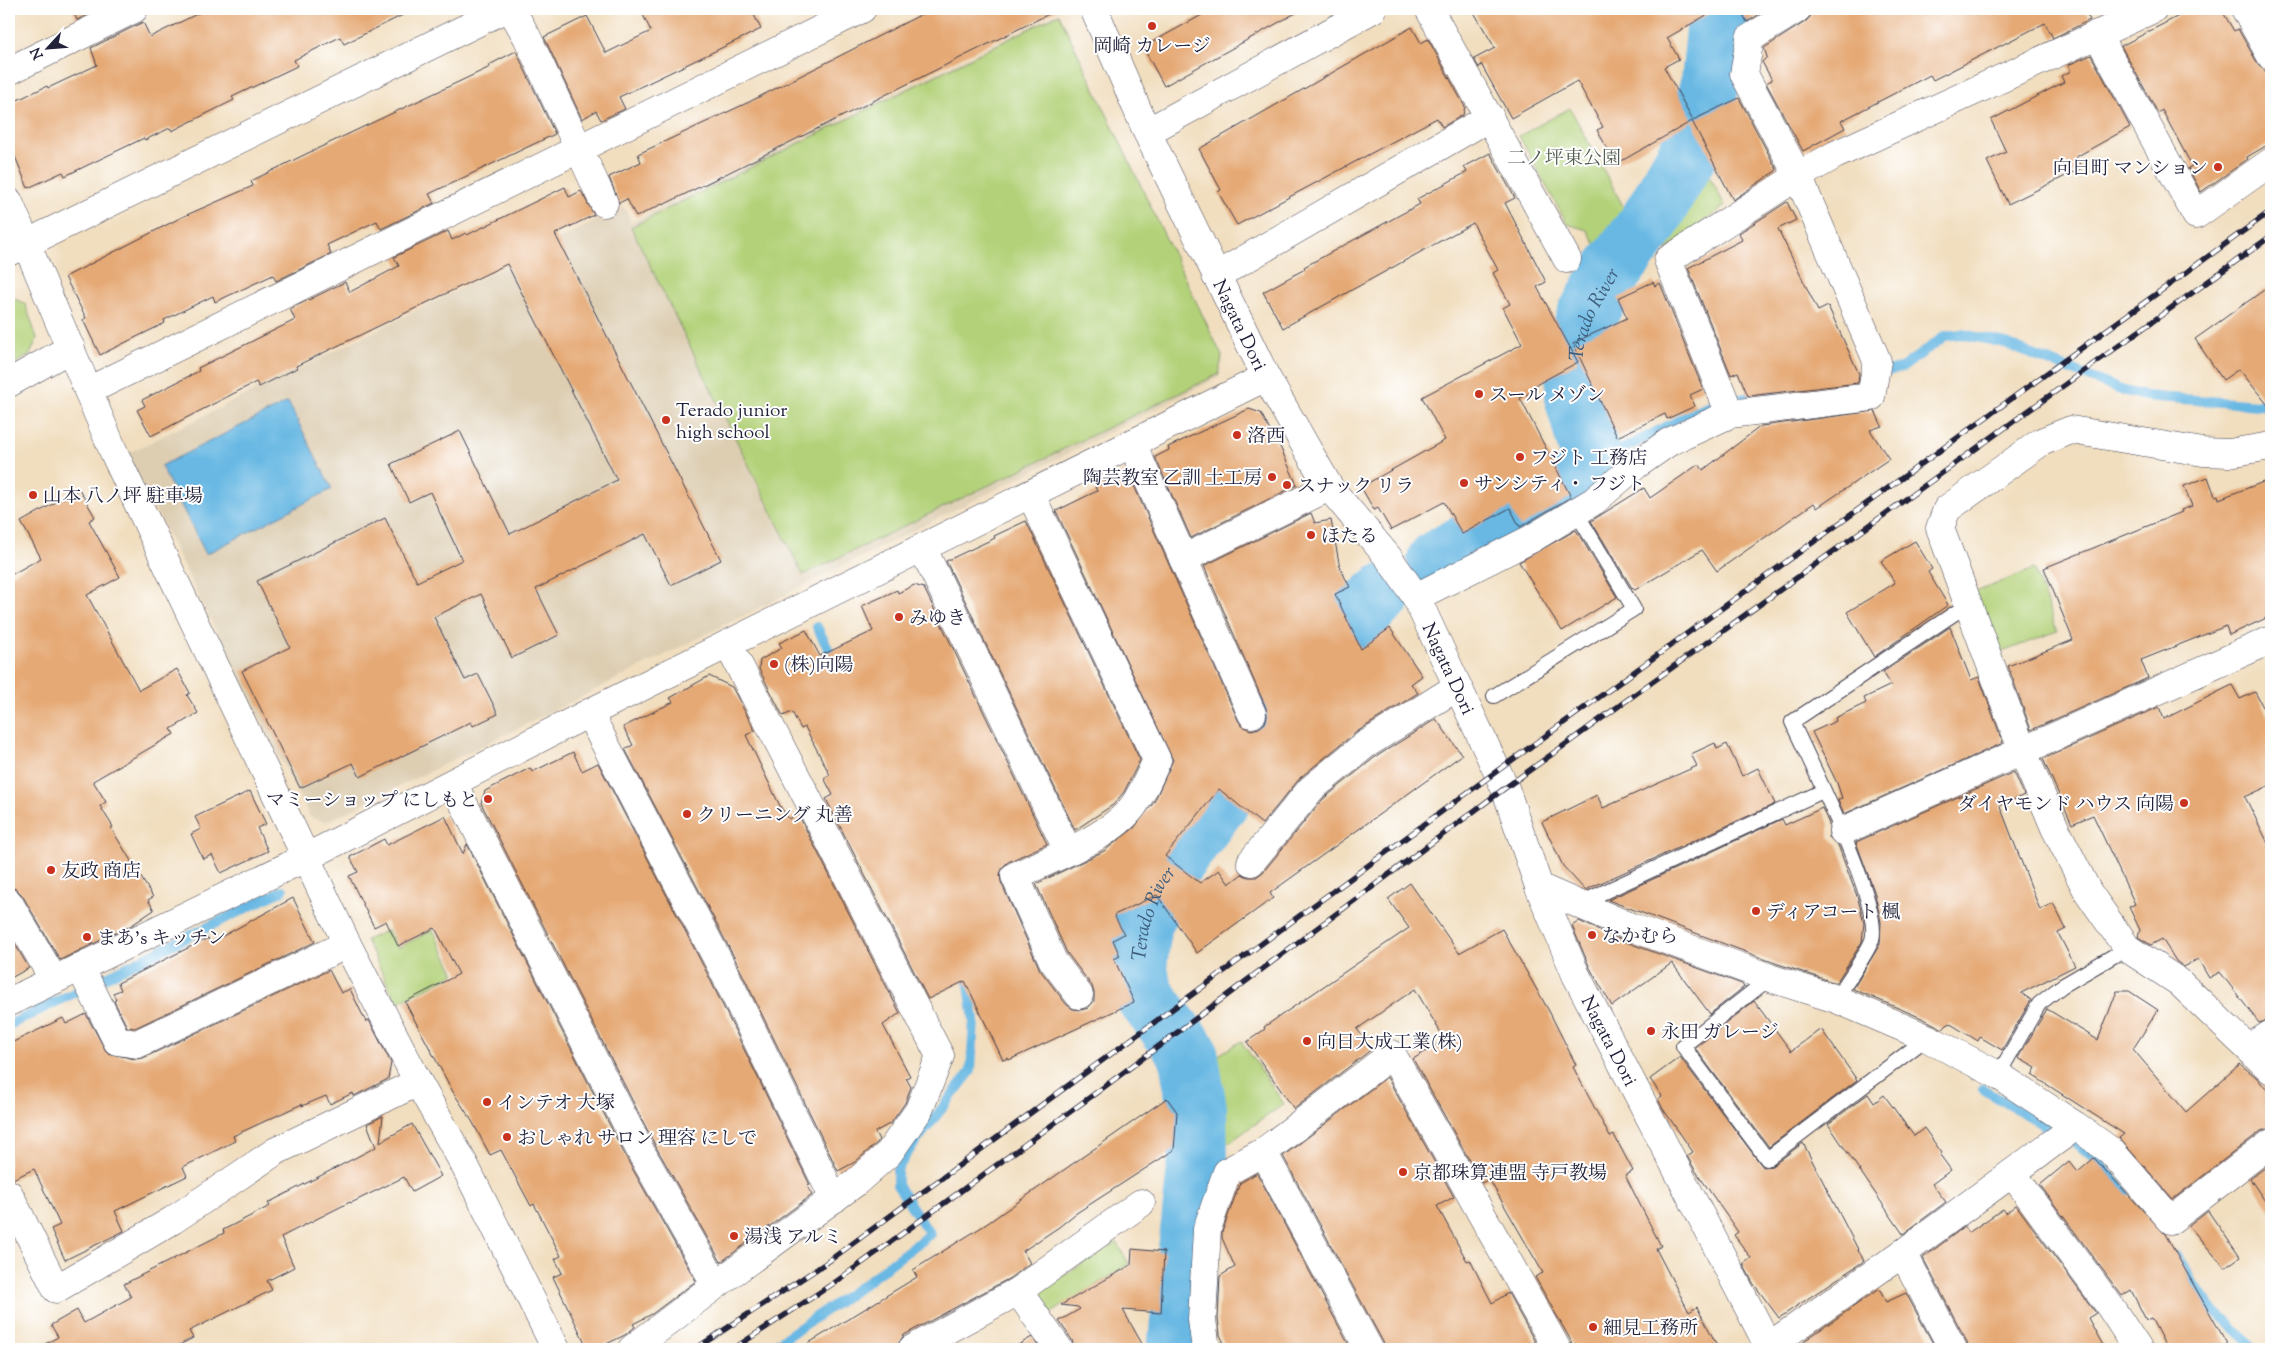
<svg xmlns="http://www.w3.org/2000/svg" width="2280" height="1358" font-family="'Sorts Mill Goudy','Noto Serif JP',serif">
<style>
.built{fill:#ddceb2}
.green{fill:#b2d178;stroke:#6a7a5a}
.water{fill:#68b8e3;stroke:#456d8f}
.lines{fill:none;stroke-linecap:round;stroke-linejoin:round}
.stream{stroke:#68b8e3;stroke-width:10}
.river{stroke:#68b8e3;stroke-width:60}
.building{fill:#e5a974}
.lane-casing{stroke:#413e4f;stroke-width:16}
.street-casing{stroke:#413e4f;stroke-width:29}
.lane{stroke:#fff;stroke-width:14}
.street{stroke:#fff;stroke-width:28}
.rail-casing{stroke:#22223b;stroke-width:5.5}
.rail{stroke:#fff;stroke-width:4;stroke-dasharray:11;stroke-linecap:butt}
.poi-dot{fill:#c8321e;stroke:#fff;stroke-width:2}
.labels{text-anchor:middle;stroke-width:4;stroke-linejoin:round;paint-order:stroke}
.poi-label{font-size:19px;fill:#22223b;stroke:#fff;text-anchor:start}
.park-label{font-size:19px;fill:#545f50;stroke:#fff}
.street-label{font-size:19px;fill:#22223b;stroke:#fff}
.water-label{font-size:20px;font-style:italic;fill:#3e5e7e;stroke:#fff}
</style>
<rect width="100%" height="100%" fill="#fff"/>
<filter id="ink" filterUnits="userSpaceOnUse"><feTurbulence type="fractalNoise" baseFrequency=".02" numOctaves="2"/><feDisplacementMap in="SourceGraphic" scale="10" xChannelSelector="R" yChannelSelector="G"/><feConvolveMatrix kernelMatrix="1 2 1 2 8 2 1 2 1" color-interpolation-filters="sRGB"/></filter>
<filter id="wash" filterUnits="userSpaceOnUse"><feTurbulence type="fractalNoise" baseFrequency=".0096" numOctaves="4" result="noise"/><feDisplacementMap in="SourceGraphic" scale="20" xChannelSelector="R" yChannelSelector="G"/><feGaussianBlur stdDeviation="1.12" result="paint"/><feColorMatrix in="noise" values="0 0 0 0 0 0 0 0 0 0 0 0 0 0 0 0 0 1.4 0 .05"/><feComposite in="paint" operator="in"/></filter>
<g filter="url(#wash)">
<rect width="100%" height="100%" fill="#f1debf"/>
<!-- built -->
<path class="built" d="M1059,12l164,345 -5,21 -677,339 -215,105 -16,-5 -183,-363 497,-247 7,15z"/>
<!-- green -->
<g class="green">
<path d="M1059,14l163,342 -3,18 -416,201 -172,-348z"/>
<path d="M1570,108l60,111 -28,37 -15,-26 -20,-6 -48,-88z"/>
<path d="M1705,167l20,39 -60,45 -10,-19z"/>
<path d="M9,297l16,6 12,35 -7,17 -21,12z"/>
<path d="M2034,569l23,62 -60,23 -24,-61z"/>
<path d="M388,930l10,18 35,-18 22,44 -58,29 -31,-63z"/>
<path d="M1241,1041l43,63 -74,52 3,-51 -9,-41z"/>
<path d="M1117,1242l12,22 -79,50 -14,-21z"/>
</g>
<!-- water -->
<path class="water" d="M288,402l44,87 -126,65 -45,-88z"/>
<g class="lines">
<!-- stream -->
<g class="stream">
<path d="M1877,374l26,-7 42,-31 16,-2 40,8 120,48 24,6 126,10"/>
<path d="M1591,459l28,-8 88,-45 64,-13"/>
<path d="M817,627l19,37"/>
<path d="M9,1025l274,-135"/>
<path d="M1983,1089l106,63 36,40"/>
<path d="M2176,1256l36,53 44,40"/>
<path d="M769,1349l91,-62 70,-53 -33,-49v-15l11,-18 63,-81 3,-51 -6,-42"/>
</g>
<!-- river -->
<g class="river">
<path id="s1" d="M1437,560l143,-81 11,-20 -16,-59 1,-52 11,-33 26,-45 35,-46 44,-78 19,-65 5,-51 7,-21"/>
<path id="s2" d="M1177,1349l21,-190 -1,-50 -9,-57 -44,-57 -7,-28 5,-40 15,-41 186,-253 15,-17 25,-22"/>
</g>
</g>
<g id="blocks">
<!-- building -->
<g class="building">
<path d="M72,9h27l-22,11z"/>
<path d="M207,9h208l-71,35 -4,-7 -46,23 3,6 -65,31 2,3 -62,31 -2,-3 -25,12 -1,-2 -79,38 -2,-4 -35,16 -19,-46v-38l38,-18 1,2 49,-23 -6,-17 52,-26 7,15z"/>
<path d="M640,9h111l10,20 -142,68 6,12 -24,11 -5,-9 -14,8 -38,-82 43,-21 19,37 45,-22z"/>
<path d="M932,9h127l-396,196 -1,-1 -26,13 -9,-18 -8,4 -10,-26 32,-15 -3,-8 111,-52z"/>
<path d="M1213,9h90l-139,77 -21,-39z"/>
<path d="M1472,9h245l-50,29 12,21 -15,8 29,53 46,-22 38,72 -44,30 -41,-79 -76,43 -19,-34 6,-3 -26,-46 -66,37 -30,-54 -2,4 -5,-9 21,-11z"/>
<path d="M1740,9h28l-21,13z"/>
<path d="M1813,9h271l6,11 -37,18 -8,-15 -112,57 -3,-5 -89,46 4,7 -42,23 -37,-68 6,-3 -10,-18 5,-5 -3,-9 41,-26 5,-5z"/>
<path d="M2192,9h29l13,22 4,-2 20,35 5,6 8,2v71l-24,14 1,2 -47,33 -13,-24 4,-2 -30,-56 -4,3 -37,-67z"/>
<path d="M1412,27l9,16 7,-4 37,68 -2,8 -21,12 -5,-9 -200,107 -19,-33 3,-2 -22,-41z"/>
<path d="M516,51l39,83 -126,60 5,9 -53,26 -4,-8 -50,24 4,9 -55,27 -3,-6 -58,27 -2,-6 -49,24 1,3 -65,32 -17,-35 3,-2 -21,-41 117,-60 71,-31 -2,-5 55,-27 184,-87 -1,-2z"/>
<path d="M2091,55l39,72 -54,30 6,11 -74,36 -21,-43 19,-9 -15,-32 73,-38 -3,-6 10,-5 -3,-6z"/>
<path d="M1490,153l25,45 -10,5 41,79 -9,5 41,75 -44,24 2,4 -16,8 51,99 -51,30 -10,-19 -48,26 -18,-32 -53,28 -13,-22 -4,2 -13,-23 84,-47 -23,-43 100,-53 -19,-36 7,-4 -17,-31 5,-3 -25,-47 -190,105 -20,-36 42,-23 -1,-2 116,-63 -3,-5 50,-27 -3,-5z"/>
<path d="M565,187l4,10 12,-6 13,24 -39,19 166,326 -50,25 -26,-51 -109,55 23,46 -47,23 -31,-64 -47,23 31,63 13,-6 20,40 -25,12 -2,-4 -111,55 -7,-14 -53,25 -58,-117 48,-24 -33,-66 128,-63 32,64 45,-22 -32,-68 -21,10 -18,-38 69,-33 50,103 107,-54 -110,-216 -211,102 1,2 -38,19 -3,-5 -105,54 -14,-26 8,-4 -3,-6 57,-29 -1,-3 97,-48 -5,-11 55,-27 5,10 49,-26 -5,-9 54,-26 4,9 14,-7 1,2z"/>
<path d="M1787,202l9,18 -18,9 40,82 10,-5 31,68 -1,9 -110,13 -10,-24 -7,3 -43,-107 54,-28 -3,-7z"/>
<path d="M1653,282l2,4 5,-3 43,106 -13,6 5,11 -28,13 -2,-5 -48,23 -44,-94 54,-25 -9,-20z"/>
<path d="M2271,285v124l-32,-40 -16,11 -28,-41z"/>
<path d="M1249,409l12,4 15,30 2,-1 19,43 -106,53 -36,-81 14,-7 -1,-3z"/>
<path d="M1875,411l7,15 -12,4 19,29 -72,49 -3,-5 -97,68 -15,-21 -67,40 -3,-2 -41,-67 53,-33 6,10 49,-34 4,6 58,-44z"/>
<path d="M1127,470l111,250 5,7 8,3 8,-2 6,-5 2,-7 -1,-8 -62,-142 107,-53 4,10 16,-3 9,48 10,19 -15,7 26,55 29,-21 32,48 -11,8 7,9 -63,40 -54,44 -39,47 -43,-35 -54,67 35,27 19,-13 10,14 13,-10 6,3h8l7,-5 59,-72 52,-42 62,-39 26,36 -192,138 3,5 -76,55 -40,-58 -43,20 10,19 -11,6 7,16 -6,3 20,43 -125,58 -1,-2 -5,2 -38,-79 -37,18 -102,-200 7,-4 -9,-17 6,-3 -25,-48 -4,2 -9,-17 -9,4 -24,-47 1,-9 22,-12 -3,-5 27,-13 14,26 53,-25 -11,-25 35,-16 1,3 16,-8 10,3 123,256 -39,18 -5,5 -3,7 1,8 39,88 27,35 6,4 8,1 7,-2 6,-7v-8l-2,-7 -25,-33 -31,-69 68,-33 30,-23 20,-26 19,-42 -117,-249 41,-20 -2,-4z"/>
<path d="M2208,477l7,19 3,-1 1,4 52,-20v137l-42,19 -3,-9 -85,34 7,18 -117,52 -23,-64 65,-26 -29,-72 138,-56 -1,-2 11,-4 -8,-20z"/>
<path d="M79,489l16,28 -6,4 31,56 -33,18 52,95 38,-21 13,24 -3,2 11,18 -27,16 3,5 -81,47 13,21 -6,4 13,21 -2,1 42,69 -5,3 6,10 -22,15 -72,35 -38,-65 -6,-6 -7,-2v-311l32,-18 -20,-36z"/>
<path d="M1026,521l114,239 -16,32 -11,13 -38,25 -129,-269 49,-23 -1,-2z"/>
<path d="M1576,530l41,67 -55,34 -43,-69z"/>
<path d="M1915,541l17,28 -4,3 20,33 -74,52 -27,-45 48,-29 -14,-22z"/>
<path d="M1950,627l21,53 8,-3 24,66 -159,71 -6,-14 4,-2 -5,-15 -25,-51 24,-11 -1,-3 31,-15 -2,-5 27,-13 -8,-13z"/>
<path d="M709,676l23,11 23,44 -9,4 34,71 9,13 9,-5 102,199 -17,12 27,51 -4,2 5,9 -6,16 -14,20 -16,9 4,8 -2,3 -22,19 -17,9 -103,-212 -110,-210 8,-4 -10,-18 50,-25 -3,-4z"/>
<path d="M2232,685l8,14 15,-7 16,30v63l-26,12 26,52v170l-12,4 -39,-51 -11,6 -11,-19 -14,8 -8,-6 -14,-22 -11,6 -13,-8 2,-7 -11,-23 6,-3 -42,-89 -21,9 -29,-65 116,-52 5,12z"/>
<path d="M1715,743l2,6 10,-5 15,32 16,-8 17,36 -190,86 -22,-24 -21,-44 55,-27 6,13 94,-42 -6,-12z"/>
<path d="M573,752l9,19 16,-8 109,210 103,212 -3,1 5,9 -91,67 -65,-115 -175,-344 4,-12 45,-23 2,4z"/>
<path d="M2014,772l10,23 -24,11 40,104 13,-7 13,26 -8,4 17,33 -54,27 10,7 -29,50 -22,-13 -2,4 -29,-18 -6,6 -19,-10 -71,-30 27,-45 1,-22 -6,-28 -19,-52z"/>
<path d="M250,791l16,33 -9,4 11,23 -47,22 -9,-18 -9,4 -12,-25 10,-5 -6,-12z"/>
<path d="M1822,808l7,16v13l9,8 20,54 6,24 -2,19 -26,41 -61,-20 -167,-63 174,-81 3,6z"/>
<path d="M445,816l18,38 4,-10 161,317 68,120 -44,33 -19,10 2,3 -10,8 -29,14h-8l-35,-72 9,-4 -7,-14 6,-3 -27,-52 -3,2 -30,-56 -11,5 -18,-34 -19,-29 -48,-90 54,-28 -24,-46 -37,18 -12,-25 -12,6 -25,-51 9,-4 -8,-15 34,-18 3,6z"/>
<path d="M1410,883l49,70 43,-24 47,82 27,54 -3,2 37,70 4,-2 19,36 -8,4 36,71 -5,3 33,63 8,-5 22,42h-146l-2,-8 -36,-64 8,-4 -54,-94 -7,4 -69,-124 32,-19 -30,-51 -58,40 15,20 -78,60 -47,-67 18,-13 -1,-2 145,-99 -21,-29z"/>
<path d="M293,898l22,44 -180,86 -8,-1 -13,-26 2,-1 -3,-7 8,-3 -3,-7 90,-45 2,5z"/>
<path d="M1579,921l47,21 116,42 2,3 -34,27 -38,-51 -60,43 -22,-38 -18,-42z"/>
<path d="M9,934l20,34 -20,11z"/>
<path d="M329,970l12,23 9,-4 16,33 3,-2 22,43 -3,16 -34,17 -1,-3 -23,11 -4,-8 -24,10v-2l-69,32 2,5 -52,26 4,9 -72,35 9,20 -59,29 -14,-31 9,-4 -26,-56 -21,10h-4v-135l54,-26 3,6 20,-10 21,39 28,6 8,-1z"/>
<path d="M2117,991h12l29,19 -25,39 53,63 54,-48 16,13 15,18v33l-10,3 -88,68 -54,-61 5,-4 -92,-59 4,-7 -18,-10 29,-49 51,31z"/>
<path d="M1754,1001l37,50 30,-22 36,51 -88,67 -74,-99z"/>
<path d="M1680,1057l83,110 9,-1 31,-23 61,118 -85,57 -26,-35 -10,-19 8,-6 -17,-23 4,-3 -43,-62 -8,-14 6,-4 -30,-43 -5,-10 4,-3 -12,-17z"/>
<path d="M1387,1077l67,120 -17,9 30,55 3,-1 22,43 16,-10 31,56h-154l-2,-7 -100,-186z"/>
<path d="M1868,1094l6,9 10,-8 30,41 10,-8 18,25 -2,2 11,15 -19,14 14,18 -43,32 -75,-110z"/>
<path d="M1167,1098l10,14 -3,38 -99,64 -16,13 -36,24 7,12 -20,15 -106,57 -9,14h-96l118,-72 -4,-7 72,-45z"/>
<path d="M383,1116l-3,26 32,-18 29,52 -29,16 -8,-15 -53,26 -1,-1 -69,35 13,30 -27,14 5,9 -83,41 4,7 -22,11h-135l22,-12 -7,-12 26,-15 7,13 47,-26 -7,-13 100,-51 -1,-3 47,-24 -2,-3 108,-56 -9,-23z"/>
<path d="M2094,1158l71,76 65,115h-63l-16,-31 -5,2 -15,-30 -9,6 -82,-111 29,-24 9,11z"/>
<path d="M2271,1163v47l-21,-31z"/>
<path d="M1257,1173l94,176h-124l-7,-14 -2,-16 2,-43 15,-9 -13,-29v-6l18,-49z"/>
<path d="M2016,1205l80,108 -8,5 17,31h-136l-2,-7 -44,-84 41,-31 4,6 35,-24 3,4z"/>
<path d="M2208,1211l32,46 -15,11 -36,-42z"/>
<path d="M1132,1249l32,3 -3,61 -38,-3 22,39h-71l-2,-9 -13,-19 21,-12 -2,-2 -17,-2 70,-40z"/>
<path d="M1879,1289l7,13 20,-9 30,56h-130l-2,-8z"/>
<path d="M1032,1337l8,12h-29z"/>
</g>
</g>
</g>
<g filter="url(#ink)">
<use href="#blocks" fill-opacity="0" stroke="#413e4f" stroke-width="1"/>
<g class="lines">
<!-- lane casing -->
<g class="lane-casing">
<g id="lane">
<path d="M1494,696l140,-87 -58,-97"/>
<path d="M1578,904l245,-113"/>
<path d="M1770,978l-87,68 84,113 160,-121"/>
<path d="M1836,999c9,-15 31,-45 36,-59 11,-35 -63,-180 -80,-218l175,-117"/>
<path d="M1998,1075l41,-71 23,-18 65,-38"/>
</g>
</g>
<!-- street casing -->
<g class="street-casing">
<g id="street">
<path d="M511,9l16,28 77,166"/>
<path id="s3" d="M1094,9l53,123 119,245 63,110 59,70 28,40 89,191 34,99 37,88 194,374"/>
<path d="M1429,9l138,250"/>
<path d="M2245,9l26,47"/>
<path d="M2097,34l99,181 75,-53"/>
<path d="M9,71l125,-62"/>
<path d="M1147,132l226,-123"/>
<path d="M9,202l106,253 232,489 71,138 46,82 92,185"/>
<path d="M11,251l494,-242"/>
<path d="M1216,276l274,-159"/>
<path d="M9,383l62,-35"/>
<path d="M88,391l774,-382"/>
<path d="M1730,414l-62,-154 130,-84 37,-21 318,-146"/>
<path d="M1132,443l120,271"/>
<path d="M2271,446l-42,7 -26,-1 -132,-22 -30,12 -94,67 -7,19 83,224 32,76 33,64 39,56 52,34 92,88"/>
<path d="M1031,495l126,265c-7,15 -14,32 -23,45 -21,31 -85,55 -119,71l38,85 26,34"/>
<path d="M923,549l145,302"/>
<path d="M1183,559l146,-72"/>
<path d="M1416,597l115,-58 63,-38 42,-36 33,-23 61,-28 141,-17 6,-36 -79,-185 -54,-102 6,-36 47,-29"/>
<path d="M589,713l132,253 113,233"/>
<path d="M453,783l189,371 74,131"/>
<path d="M1843,831l428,-191"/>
<path d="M1251,862l60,-73 54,-44 92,-58"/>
<path d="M1539,887l92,40 139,51 66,21 91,39 71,37 78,51"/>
<path d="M9,903l45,77"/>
<path d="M80,967l37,74 20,3 210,-100"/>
<path d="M9,1002l298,-145 282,-144 677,-336"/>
<path d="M2249,1048l22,-14"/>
<path d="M1263,1152l106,197"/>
<path d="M2012,1173l97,132 29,44"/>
<path d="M9,1194l47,95 117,-69 103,-69 142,-69"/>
<path d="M1903,1253l50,96"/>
<path d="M1018,1291l41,58"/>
<path d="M1769,1346l134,-93 173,-127 35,25 60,69 100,-77"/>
<path d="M632,1349l84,-64 139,-102 34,-30 30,-43 21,-54 -212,-412"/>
<path d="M912,1349l106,-58 123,-88"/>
<path d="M1206,1349l-4,-29 5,-91 20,-57 36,-20 129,-98 165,295"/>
</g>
</g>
<!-- lane -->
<use href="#lane" class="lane"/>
<!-- street -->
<use href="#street" class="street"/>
<!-- rail casing -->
<g class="rail-casing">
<g id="rail">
<path d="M695,1349l131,-86 671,-492 774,-560"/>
<path d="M733,1349l104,-68 263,-191 405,-302 766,-552"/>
</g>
</g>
<!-- rail -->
<use href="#rail" class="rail"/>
</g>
</g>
<!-- markers -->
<g class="poi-dot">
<circle cx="1152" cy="26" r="5"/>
<circle cx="2218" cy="167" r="5"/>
<circle cx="1479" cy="394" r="5"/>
<circle cx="666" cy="420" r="5"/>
<circle cx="1237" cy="435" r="5"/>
<circle cx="1520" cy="457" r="5"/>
<circle cx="1272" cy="477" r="5"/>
<circle cx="1464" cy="483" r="5"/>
<circle cx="1287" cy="485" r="5"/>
<circle cx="33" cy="495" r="5"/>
<circle cx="1311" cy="535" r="5"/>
<circle cx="899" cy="617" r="5"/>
<circle cx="774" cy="664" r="5"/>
<circle cx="488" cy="799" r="5"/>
<circle cx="2184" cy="803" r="5"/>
<circle cx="687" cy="814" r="5"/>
<circle cx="51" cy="870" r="5"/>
<circle cx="1756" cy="911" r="5"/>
<circle cx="1592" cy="935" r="5"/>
<circle cx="87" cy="937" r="5"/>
<circle cx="1651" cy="1031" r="5"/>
<circle cx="1307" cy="1041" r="5"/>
<circle cx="487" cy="1102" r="5"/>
<circle cx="507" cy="1137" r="5"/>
<circle cx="1403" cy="1172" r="5"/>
<circle cx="734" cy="1236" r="5"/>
<circle cx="1593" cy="1327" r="5"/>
</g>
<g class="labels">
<!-- poi labels -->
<g class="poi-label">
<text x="1152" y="52" text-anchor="middle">岡崎 カレージ</text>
<text x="2208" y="174" text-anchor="end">向日町 マンション</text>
<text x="1489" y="401">スール メゾン</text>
<text x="676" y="416">Terado junior<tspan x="676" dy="22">high school</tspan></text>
<text x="1247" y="442">洛西</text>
<text x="1530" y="464">フジト 工務店</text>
<text x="1262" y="484" text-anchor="end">陶芸教室 乙訓 土工房</text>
<text x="1474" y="490">サンシティ・ フジト</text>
<text x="1297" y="492">スナック リラ</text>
<text x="43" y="502">山本 八ノ坪 駐車場</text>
<text x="1321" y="542">ほたる</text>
<text x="909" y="624">みゆき</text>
<text x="784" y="671">(株)向陽</text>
<text x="478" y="806" text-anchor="end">マミーショップ にしもと</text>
<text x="2174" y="810" text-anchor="end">ダイヤモンド ハウス 向陽</text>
<text x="697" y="821">クリーニング 丸善</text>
<text x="61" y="877">友政 商店</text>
<text x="1766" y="918">ディアコート 楓</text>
<text x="1602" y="942">なかむら</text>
<text x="97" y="944">まあ's キッチン</text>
<text x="1661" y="1038">永田 ガレージ</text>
<text x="1317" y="1048">向日大成工業(株)</text>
<text x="497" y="1109">インテオ 大塚</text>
<text x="517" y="1144">おしゃれ サロン 理容 にしで</text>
<text x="1413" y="1179">京都珠算連盟 寺戸教場</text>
<text x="744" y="1243">湯浅 アルミ</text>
<text x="1603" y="1334">細見工務所</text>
</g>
<!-- park labels -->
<g class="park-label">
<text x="1564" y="164">二ノ坪東公園</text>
</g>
<!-- street labels -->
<g class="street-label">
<text dy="7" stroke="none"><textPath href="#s3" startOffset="348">Nagata Dori</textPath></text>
<text dy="7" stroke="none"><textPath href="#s3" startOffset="752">Nagata Dori</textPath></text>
<text dy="7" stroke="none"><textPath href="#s3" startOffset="1158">Nagata Dori</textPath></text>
</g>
<!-- water labels -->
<g class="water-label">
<text dy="7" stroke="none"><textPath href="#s1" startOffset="338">Terado River</textPath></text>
<text dy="7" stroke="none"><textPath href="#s2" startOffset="456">Terado River</textPath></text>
</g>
</g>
<!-- margin -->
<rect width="2280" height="1358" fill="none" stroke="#fff" stroke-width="30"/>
<!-- north arrow -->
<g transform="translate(48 48) rotate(244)" stroke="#ffffff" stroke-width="4" paint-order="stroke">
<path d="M0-4L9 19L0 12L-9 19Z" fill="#22223b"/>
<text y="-8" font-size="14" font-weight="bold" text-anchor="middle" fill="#22223b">N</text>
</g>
</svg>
